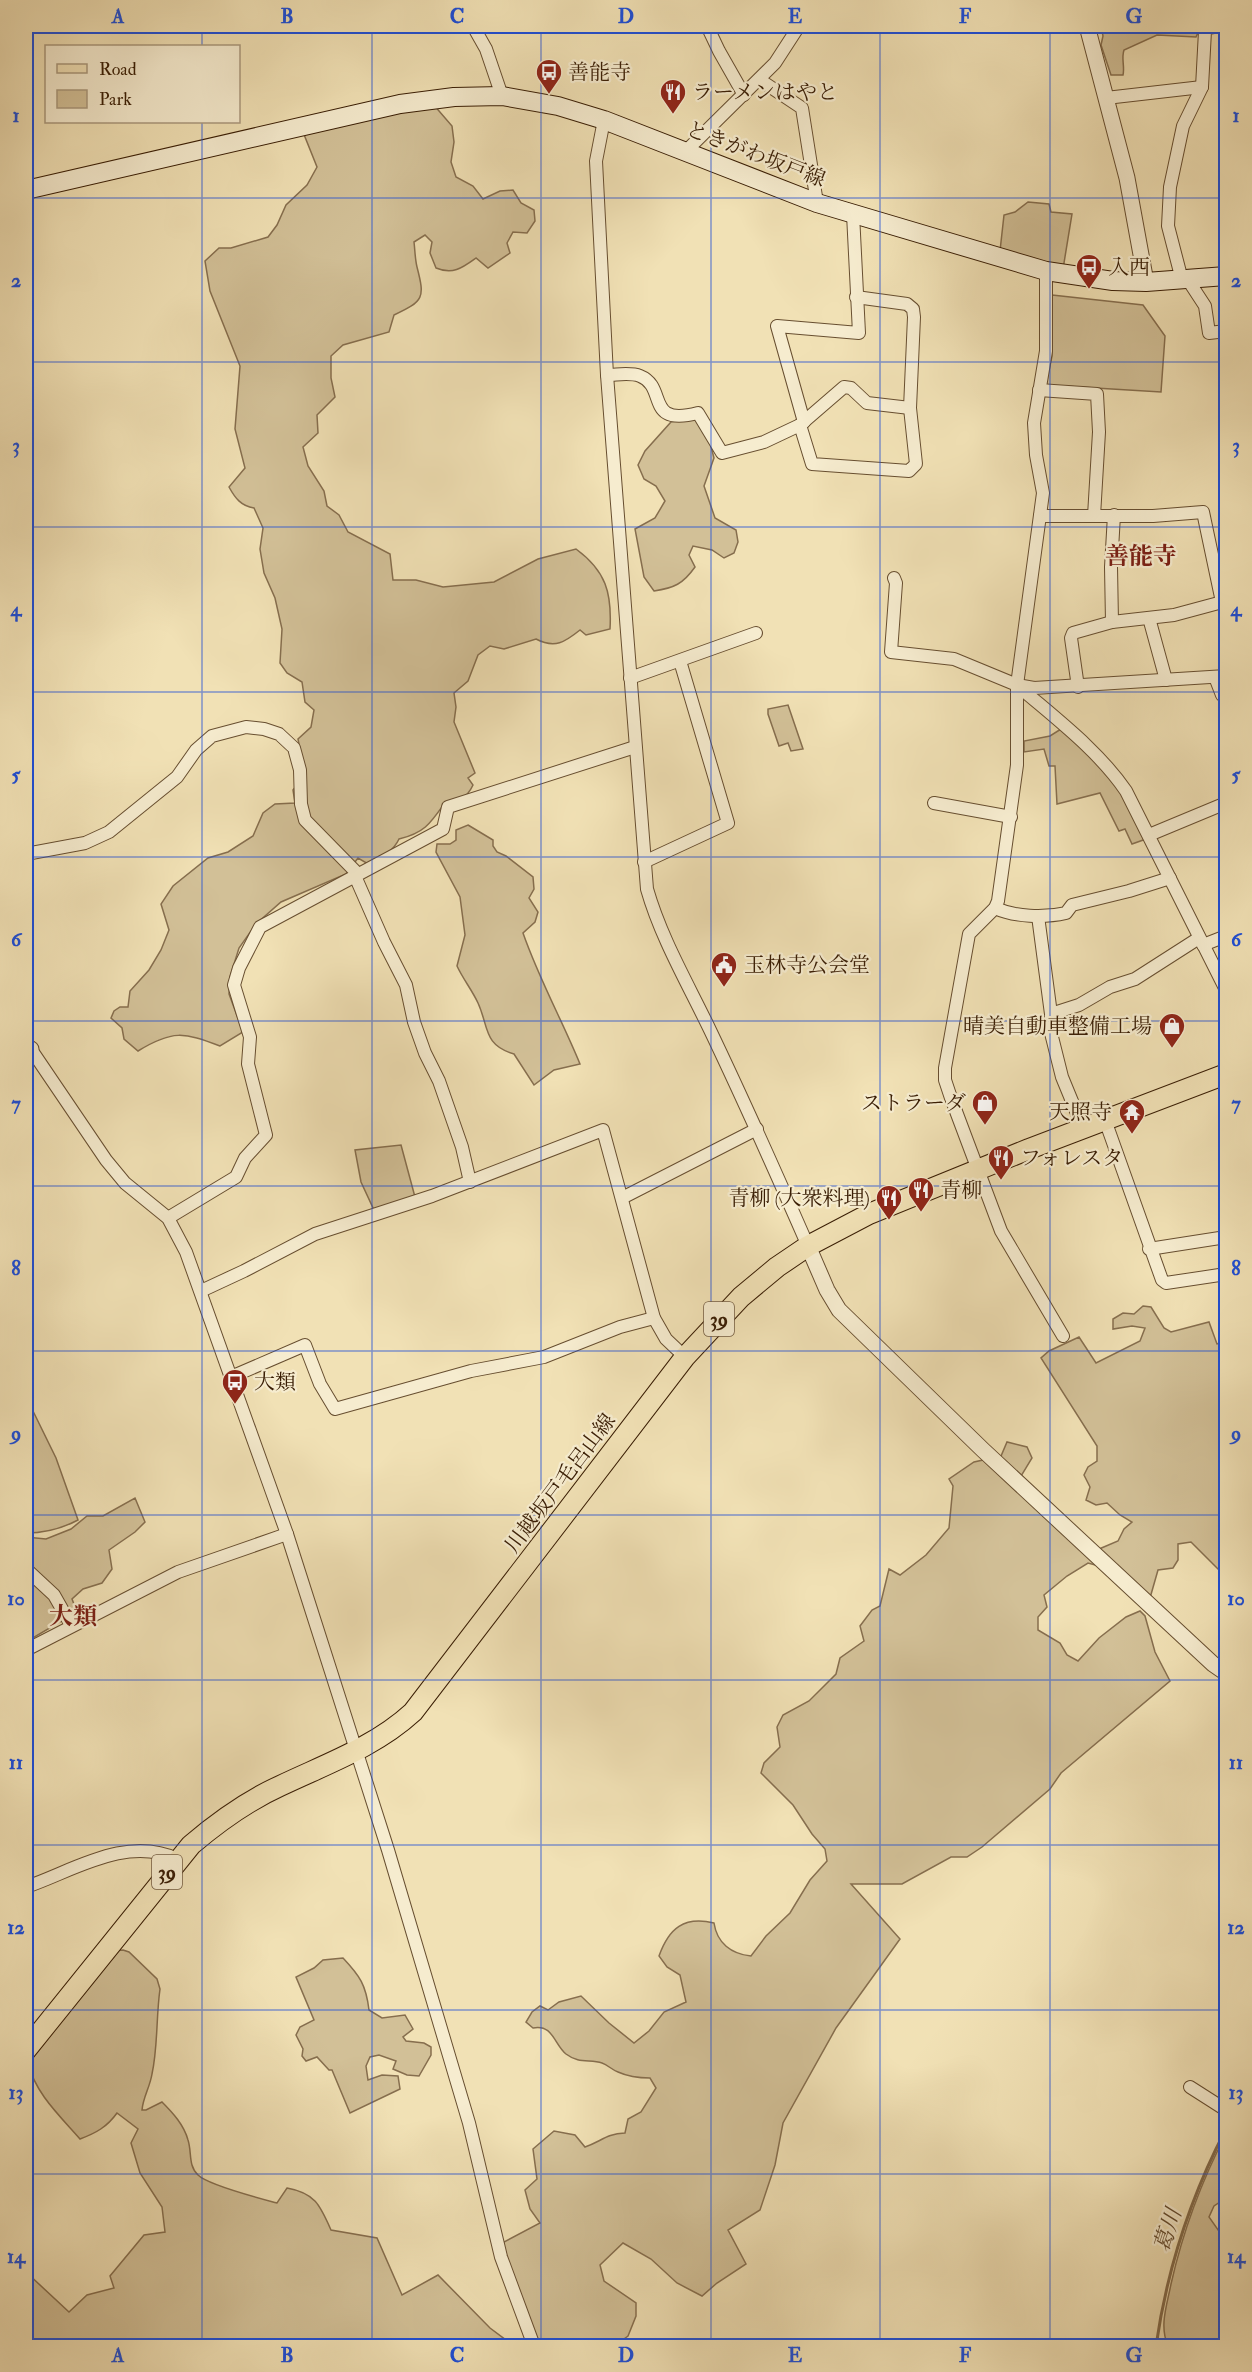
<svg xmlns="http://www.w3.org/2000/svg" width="1252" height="2372" font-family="'IM FELL Double Pica','Noto Serif JP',serif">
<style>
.green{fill:#d2c097;stroke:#866e4e;stroke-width:1.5}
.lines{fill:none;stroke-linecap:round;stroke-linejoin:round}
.stream{stroke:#826a4a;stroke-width:3}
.minor-casing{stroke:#674e30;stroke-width:14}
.tertiary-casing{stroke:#674e30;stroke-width:17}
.secondary-casing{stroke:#391d04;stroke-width:20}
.primary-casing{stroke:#391d04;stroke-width:22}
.minor{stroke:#f6eccf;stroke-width:12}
.tertiary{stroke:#f6eccf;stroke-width:15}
.secondary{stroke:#f6eccf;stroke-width:18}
.primary{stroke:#f1e1b5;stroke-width:20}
.grid{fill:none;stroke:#1d4ed8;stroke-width:1.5;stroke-opacity:0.55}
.labels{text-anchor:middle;stroke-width:4.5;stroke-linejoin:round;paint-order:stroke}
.shield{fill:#f6eccf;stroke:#725b41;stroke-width:1.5}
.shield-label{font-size:20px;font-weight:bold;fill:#391d04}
.poi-label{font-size:21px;fill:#391d04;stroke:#f6eccf;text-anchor:start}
.street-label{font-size:21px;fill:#391d04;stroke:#f6eccf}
.water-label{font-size:22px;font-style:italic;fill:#634a2d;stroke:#f6eccf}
.quarter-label{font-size:24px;font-weight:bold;fill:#7a1f14;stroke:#f6eccf}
.neatline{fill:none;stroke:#1d4ed8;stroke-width:2}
.grid-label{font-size:20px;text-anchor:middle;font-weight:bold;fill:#1d4ed8}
</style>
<rect width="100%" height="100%" fill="#f1e1b5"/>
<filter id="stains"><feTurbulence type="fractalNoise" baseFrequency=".00333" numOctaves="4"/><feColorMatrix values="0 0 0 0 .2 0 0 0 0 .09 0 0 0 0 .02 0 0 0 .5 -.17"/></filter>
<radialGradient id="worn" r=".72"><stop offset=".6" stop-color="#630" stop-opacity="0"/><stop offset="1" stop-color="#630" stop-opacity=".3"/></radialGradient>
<!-- green -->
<g class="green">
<path d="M1101,26h100l-5,11 -39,-2 -33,15c-3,9 1,16 -1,25h-12l-10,-30 2,-9z"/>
<path d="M433,104l19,22 2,16 -3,20 5,15 17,9 10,13 17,-8 13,-1 8,13 13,7 1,11 -8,12 -14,-1 -6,11 3,10 -22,15 -12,-10c-14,10 -23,17 -40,10l-6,-15 2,-11 -7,-7 -11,7c1,8 1,17 3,25 8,31 7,34 -23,48l-5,17 -46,13 -12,11v22l4,19 -18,18 1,18 -15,14 5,19 16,25 3,15 12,9 9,17 42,22 3,26h23l27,7 51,-5 44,-23 38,-10c30,22 36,44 34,80l-24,6 -6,-5c-15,12 -25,19 -44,9l-32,10 -14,-3 -12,9 -10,26 -14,12 2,14 -2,15 21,51 -7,5 5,7c-6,13 -15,17 -29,19 -14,20 -20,29 -45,35 -6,13 -18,18 -31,25l-10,-6 -12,16 -65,28 -25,22 -17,24 -9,29 -1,17 14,38 -23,14c-36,-14 -48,-16 -82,5l-14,-12 -2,-11 -11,-10 3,-7 6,-4h8l2,-16 19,-21 12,-20 8,-20 -8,-26 12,-18 35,-28 20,-6 25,-16 10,-23 12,-9 20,-1 -2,-13 12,-15 -7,-36 13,-12 3,-17 -9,-8 -3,-20 -15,-9 -7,-10 2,-34 -7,-31 -11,-25 -4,-24 3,-21 -9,-20c-13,-2 -19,-10 -25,-21l16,-19 -10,-39 5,-63 -30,-75 -5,-30 14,-13h12l37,-11 9,-12 9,-20 21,-20 10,-18 -14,-35z"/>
<path d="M1028,202l21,2 2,8 21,2 -9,55 -63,-18 4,-36 11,-3z"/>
<path d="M1052,295l91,10 22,31 -4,56 -115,-7 6,-29z"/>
<path d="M691,418h5l12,17 6,23 -10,28 11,32 21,12 2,12 -4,11 -10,5 -12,-8 -19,-4 -4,9 6,12c-12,17 -21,21 -41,24l-10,-14 -9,-48 20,-11 10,-17 -9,-15 -12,-7 -6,-14 7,-14 26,-29z"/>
<path d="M788,705l15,44 -12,2 -3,-8 -9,3 -11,-32v-5z"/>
<path d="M1061,729l48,46 12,17 25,47 -14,5 -7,-15 -6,2 -19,-38 -43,11 -2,-38h-6l-5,-17 -20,3v-11l26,-5z"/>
<path d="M468,825l25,15v6l4,6 9,4 27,21 1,12 -5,9 9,14 -3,10 -12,11c16,46 39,87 57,131l-26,6 -20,15 -20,-31c-31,-9 -25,-27 -36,-51 -6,-13 -15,-24 -21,-37l8,-31 -5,-38 -24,-45 1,-8h13l6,-4v-10z"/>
<path d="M401,1145l14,52 -41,13 -13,-28 -6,-32z"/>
<path d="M1143,1306l8,1 13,21 7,4 38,-10 8,22 9,-2v235l-35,-35 -13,2v16l-5,8 -15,2 -8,28 -51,-32 -11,-3 -21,13 -23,19 3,12 -9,10v13l22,13 7,12 11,6 21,-23 27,-21 14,-6 5,5 10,36 15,29 -109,92 -11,16 -68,58 -15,10h-16l-49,27h-51l49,55 -64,89 -53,95 -8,42 -15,45 -32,20 18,34 -29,19 -15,13 -25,-13 -26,-24 -28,-16 -23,22 4,16 32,22v13l-8,20 -14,10h-77l-35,-103 38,-20 -10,-14 -5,-19 12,-11 -4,-30 21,-18 21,4 10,12c17,-6 21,-13 40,-14l3,-14 13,-7 15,-24 -6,-10c-11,0 -21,-1 -32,-6 -6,-2 -10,-7 -16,-9 -12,-4 -23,1 -36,-9 -12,-10 -13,-30 -33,-26l-7,-6 6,-10 8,-6 8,4 11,-8 22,-6 28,27 25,20 15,-12 15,-19 22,-10 -6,-27 -13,-8 -8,-11c10,-28 25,-40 55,-33 3,20 17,31 37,33l15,-20 24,-23 20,-33 17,-19 -2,-12 -13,-15 -19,-29 -32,-32 3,-10 16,-16 -3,-20 6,-12 26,-14 27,-27 4,-16 24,-17 -4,-15 12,-16 8,-4 9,-37 11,6 26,-20 23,-27 4,-42 -4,-7 25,-17 27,-6 6,-14 20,5 5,11 -11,18 78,73 19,-8 6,-12 8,-7 -12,-7 -13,-12 -11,2 -10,-5 4,-13 -6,-12 4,-8 9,-6v-15l-56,-88 8,-7 30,-14 17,26 44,-22 5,-13 -13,-2 -19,3v-10l10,-6 11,1z"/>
<path d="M26,1407l6,2 24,49 22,62c-17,9 -33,13 -52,13z"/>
<path d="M135,1498l10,24 -10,10 -26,18 3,19 -10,14 -19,6 -11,10 5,13 -51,30v-105l20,2 25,-10 16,-13h16z"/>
<path d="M123,1950l6,2 28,27 3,10c-4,28 -2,58 -8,85 -2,13 -9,23 -10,36h4l16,-8c11,11 22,23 26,38 4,12 0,26 10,35 10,10 64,24 79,28l10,-15c28,5 33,17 44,42l46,8 25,57 36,-20 52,53 24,18h-488v-74l43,40 18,-17 27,-7 -4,-12 34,-41 21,-3 -3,-25 -22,-34 -9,-30 7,-14 -21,-16c-10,14 -21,20 -37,26 -20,-23 -45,-46 -52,-76l86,-112z"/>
<path d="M343,1958c17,18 23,27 26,52l13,8 23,-3 8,14 -10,8 3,4 18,2 7,4v8l-12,21 -12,-1 -14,-6 3,-8 -17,-6 -9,2 -4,9 2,14 14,-5 16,1 2,13 -50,24 -18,-43h-3l-12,-13 -11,4 -4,-5 1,-7 -7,-14 4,-8 14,-7 -18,-43 18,-9 9,-8z"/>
<path d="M1226,2134v64l-12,8 -5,11 12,17 5,27 -4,22 4,7v40l-5,16h-53c-9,-20 -1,-41 3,-62 12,-53 30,-102 55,-150z"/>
</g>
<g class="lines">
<!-- stream -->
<path class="stream" d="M1156,2346c11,-77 34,-148 70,-217"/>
<!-- minor casing -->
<g class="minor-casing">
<g id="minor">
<path d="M473,26l13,23 16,47"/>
<path d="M709,30l10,21 25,44"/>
<path d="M760,80l42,28 15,95"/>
<path d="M1106,98l96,-11"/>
<path d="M604,120l-8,41 11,214 40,514c14,49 41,95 63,141 34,71 66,143 98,216"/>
<path d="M686,151l89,-88 24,-37"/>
<path d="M1046,271v80l-12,72 2,32 7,38 -26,192v80l-19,136 -3,7 -26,26 -24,134v12l6,18 50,133 62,105"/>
<path d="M1182,280l-14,-54 2,-39 13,-61 19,-39 3,-56 3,-3 11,-2"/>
<path d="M1188,280l17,26 4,27 17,-2"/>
<path d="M607,375c10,0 23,-3 33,1 28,11 4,51 58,37l24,40 42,-11 36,-17 44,-38 7,1 16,15 43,5"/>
<path d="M1039,390l58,4 2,38 -5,84"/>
<path d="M804,422l-27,-96 82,7 -6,-119"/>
<path d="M800,425l12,39 97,7 7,-7 -6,-56 4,-91 -1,-8 -6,-5 -51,-7"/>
<path d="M1040,516h113l50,-4 19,90"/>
<path d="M894,578l2,5 -5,69 63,7 63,26 17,3 192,-12"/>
<path d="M1149,618l17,62"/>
<path d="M1112,622l-1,-55 3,-52"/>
<path d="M1215,677l7,18 4,2"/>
<path d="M630,678l126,-45"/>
<path d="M1018,686c37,32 80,64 108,105l100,199"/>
<path d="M1078,687l-7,-49 2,-5 39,-11 62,-7 52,-14"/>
<path d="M934,803l77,14"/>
<path d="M1149,835l77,-32"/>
<path d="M26,854l59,-11 24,-11 68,-55 19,-27 16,-14 34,-9 18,2 15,5 15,14 6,22 1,34 4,16 50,51v5l29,66 22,43 8,37 11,31 14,28 23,66 8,35"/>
<path d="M644,862l84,-39 -48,-162"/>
<path d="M995,908c20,9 49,10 71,5l6,-8 57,-14 41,-13"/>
<path d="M1038,916l13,98v19l11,44 21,51"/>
<path d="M1203,945l23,-9"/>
<path d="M1051,1014l28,-9 31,-18 25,-8 64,-41"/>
<path d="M26,1042l80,118 19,23 43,35 18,34 101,282 101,316 81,273 32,134 33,89"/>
<path d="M1105,1120l57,160 4,3 60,-9"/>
<path d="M622,1198l135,-69"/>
<path d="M168,1218l68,-41 9,-19 21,-23 -18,-71 2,-27 -16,-52 5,-17 21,-41 183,-98 5,-22 187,-60"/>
<path d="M1149,1249l77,-12"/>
<path d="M201,1291l43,-20 71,-37 117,-38 171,-66 51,188 12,21 19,18"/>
<path d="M231,1377l74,-32 15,39 15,25 136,-38 73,-14 76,-30 34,-9"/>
<path d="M26,1569l28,26 17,30"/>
<path d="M26,1650l152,-78 109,-38"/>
<path d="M26,1887c47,-16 100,-52 151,-28"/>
<path d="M1190,2087l36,23"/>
</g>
</g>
<!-- tertiary casing -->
<g class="tertiary-casing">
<g id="tertiary">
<path d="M1087,26l40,152 19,104"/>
<path d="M26,1054l5,-5"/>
<path d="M808,1246l19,44 12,20 144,140 230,214 13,9"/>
</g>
</g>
<!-- secondary casing -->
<g class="secondary-casing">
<path id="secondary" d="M26,190l374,-86 54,-7 48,-1 56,10 46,14 213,83 229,68 67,10 33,1 80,-6"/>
</g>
<!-- primary casing -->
<g class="primary-casing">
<path id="primary" d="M26,2050l165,-205c27,-23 56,-44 89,-59 46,-22 95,-39 133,-74l272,-355 56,-60 36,-30 31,-21 61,-32 160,-65 197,-75"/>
</g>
<!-- minor -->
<use href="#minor" class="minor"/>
<!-- tertiary -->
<use href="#tertiary" class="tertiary"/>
<!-- secondary -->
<use href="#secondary" class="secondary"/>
<!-- primary -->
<use href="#primary" class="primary"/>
</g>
<!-- grid -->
<path class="grid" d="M202,26v20M372,26v2320M541,26v2320M711,26v2320M880,26v2320M1050,26v2320M202,122v2224M26,198h1200M26,362h1200M26,527h1200M26,692h1200M26,857h1200M26,1021h1200M26,1186h1200M26,1351h1200M26,1515h1200M26,1680h1200M26,1845h1200M26,2010h1200M26,2174h1200"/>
<!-- icons -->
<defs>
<g id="bus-pin" transform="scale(1.35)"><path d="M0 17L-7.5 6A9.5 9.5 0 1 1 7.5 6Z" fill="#8f2418" stroke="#f6eccf"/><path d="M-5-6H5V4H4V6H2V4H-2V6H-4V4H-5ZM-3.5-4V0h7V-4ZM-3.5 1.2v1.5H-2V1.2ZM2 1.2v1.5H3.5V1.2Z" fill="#fff"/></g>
<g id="restaurant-pin" transform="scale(1.35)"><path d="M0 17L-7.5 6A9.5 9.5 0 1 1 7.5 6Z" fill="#8f2418" stroke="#f6eccf"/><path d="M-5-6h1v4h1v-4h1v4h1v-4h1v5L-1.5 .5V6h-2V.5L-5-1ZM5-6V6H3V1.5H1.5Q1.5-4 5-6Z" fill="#fff"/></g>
<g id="civic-pin" transform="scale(1.35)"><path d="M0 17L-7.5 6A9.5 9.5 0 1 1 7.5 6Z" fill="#8f2418" stroke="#f6eccf"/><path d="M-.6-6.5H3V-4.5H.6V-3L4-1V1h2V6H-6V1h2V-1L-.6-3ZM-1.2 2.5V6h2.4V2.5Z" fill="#fff"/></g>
<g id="shop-pin" transform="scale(1.35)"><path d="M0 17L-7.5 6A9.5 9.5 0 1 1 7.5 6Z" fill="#8f2418" stroke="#f6eccf"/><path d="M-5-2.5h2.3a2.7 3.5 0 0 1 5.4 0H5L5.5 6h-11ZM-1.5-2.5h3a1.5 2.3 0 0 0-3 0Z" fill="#fff"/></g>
<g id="temple-pin" transform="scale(1.35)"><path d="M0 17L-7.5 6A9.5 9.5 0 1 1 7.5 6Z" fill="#8f2418" stroke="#f6eccf"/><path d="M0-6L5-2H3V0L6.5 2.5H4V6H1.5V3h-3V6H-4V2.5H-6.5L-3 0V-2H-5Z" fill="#fff"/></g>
</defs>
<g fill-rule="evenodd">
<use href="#bus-pin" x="549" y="72"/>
<use href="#restaurant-pin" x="673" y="92"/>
<use href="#bus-pin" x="1089" y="267"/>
<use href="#civic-pin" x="724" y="965"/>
<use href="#shop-pin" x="1172" y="1026"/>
<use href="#shop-pin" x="985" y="1103"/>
<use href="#temple-pin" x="1132" y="1112"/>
<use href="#restaurant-pin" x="1001" y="1158"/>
<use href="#restaurant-pin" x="921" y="1190"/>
<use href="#restaurant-pin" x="889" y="1198"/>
<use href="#bus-pin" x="235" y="1382"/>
</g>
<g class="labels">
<!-- shield labels -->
<g class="shield">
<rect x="704" y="1302" width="30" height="34" rx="4.5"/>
<rect x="152" y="1855" width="30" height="34" rx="4.5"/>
</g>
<g class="shield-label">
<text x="719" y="1326">39</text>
<text x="167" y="1879">39</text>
</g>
<!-- poi labels -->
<g class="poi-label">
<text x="568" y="79">善能寺</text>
<text x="692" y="99">ラーメンはやと</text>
<text x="1108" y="274">入西</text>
<text x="744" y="972">玉林寺公会堂</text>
<text x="1152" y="1033" text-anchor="end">晴美自動車整備工場</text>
<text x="966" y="1110" text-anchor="end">ストラーダ</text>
<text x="1112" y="1119" text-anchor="end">天照寺</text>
<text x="1020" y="1165">フォレスタ</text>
<text x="940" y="1197">青柳</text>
<text x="870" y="1205" text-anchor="end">青柳 (大衆料理)</text>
<text x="254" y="1389">大類</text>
</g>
<!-- street labels -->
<g class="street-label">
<text transform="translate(756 154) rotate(21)" y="7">ときがわ坂戸線</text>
<text transform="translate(560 1483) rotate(-53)" y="7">川越坂戸毛呂山線</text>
</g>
<!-- water labels -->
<g class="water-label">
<text transform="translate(1167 2230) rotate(-72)" y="8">葛川</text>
</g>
<!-- quarter labels -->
<g class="quarter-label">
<text x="1141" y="564">善能寺</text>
<text x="73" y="1624">大類</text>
</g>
</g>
<!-- margin -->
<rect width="1252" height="2372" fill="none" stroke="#f1e1b5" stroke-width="66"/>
<!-- legend -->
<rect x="45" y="45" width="195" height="78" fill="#f6eccf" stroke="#aa997e" stroke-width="1.5"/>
<rect x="57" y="64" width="30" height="9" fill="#f1e1b5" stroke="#aa997e" stroke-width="1.5"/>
<text x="99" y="75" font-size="18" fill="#391d04">Road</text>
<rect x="57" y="90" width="30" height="18" fill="#d2c097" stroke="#aa997e" stroke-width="1.5"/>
<text x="99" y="105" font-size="18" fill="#391d04">Park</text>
<rect x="33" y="33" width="1186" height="2306" class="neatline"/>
<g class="grid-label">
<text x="118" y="23">A</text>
<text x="287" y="23">B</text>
<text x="457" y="23">C</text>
<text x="626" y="23">D</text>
<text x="795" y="23">E</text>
<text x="965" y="23">F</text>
<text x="1134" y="23">G</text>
<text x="16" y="122">1</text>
<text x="1236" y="122">1</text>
<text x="16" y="287">2</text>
<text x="1236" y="287">2</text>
<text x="16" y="452">3</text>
<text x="1236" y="452">3</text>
<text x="16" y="616">4</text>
<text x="1236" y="616">4</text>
<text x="16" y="781">5</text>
<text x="1236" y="781">5</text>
<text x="16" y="946">6</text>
<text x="1236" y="946">6</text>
<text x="16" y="1110">7</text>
<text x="1236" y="1110">7</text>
<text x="16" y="1275">8</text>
<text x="1236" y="1275">8</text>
<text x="16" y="1440">9</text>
<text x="1236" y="1440">9</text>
<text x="16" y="1605">10</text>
<text x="1236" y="1605">10</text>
<text x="16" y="1769">11</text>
<text x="1236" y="1769">11</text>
<text x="16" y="1934">12</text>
<text x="1236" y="1934">12</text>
<text x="16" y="2099">13</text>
<text x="1236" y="2099">13</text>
<text x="16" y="2263">14</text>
<text x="1236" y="2263">14</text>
<text x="118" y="2362">A</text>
<text x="287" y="2362">B</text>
<text x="457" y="2362">C</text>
<text x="626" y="2362">D</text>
<text x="795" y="2362">E</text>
<text x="965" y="2362">F</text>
<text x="1134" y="2362">G</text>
</g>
<rect width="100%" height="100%" filter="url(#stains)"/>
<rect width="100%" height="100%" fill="url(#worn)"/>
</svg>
